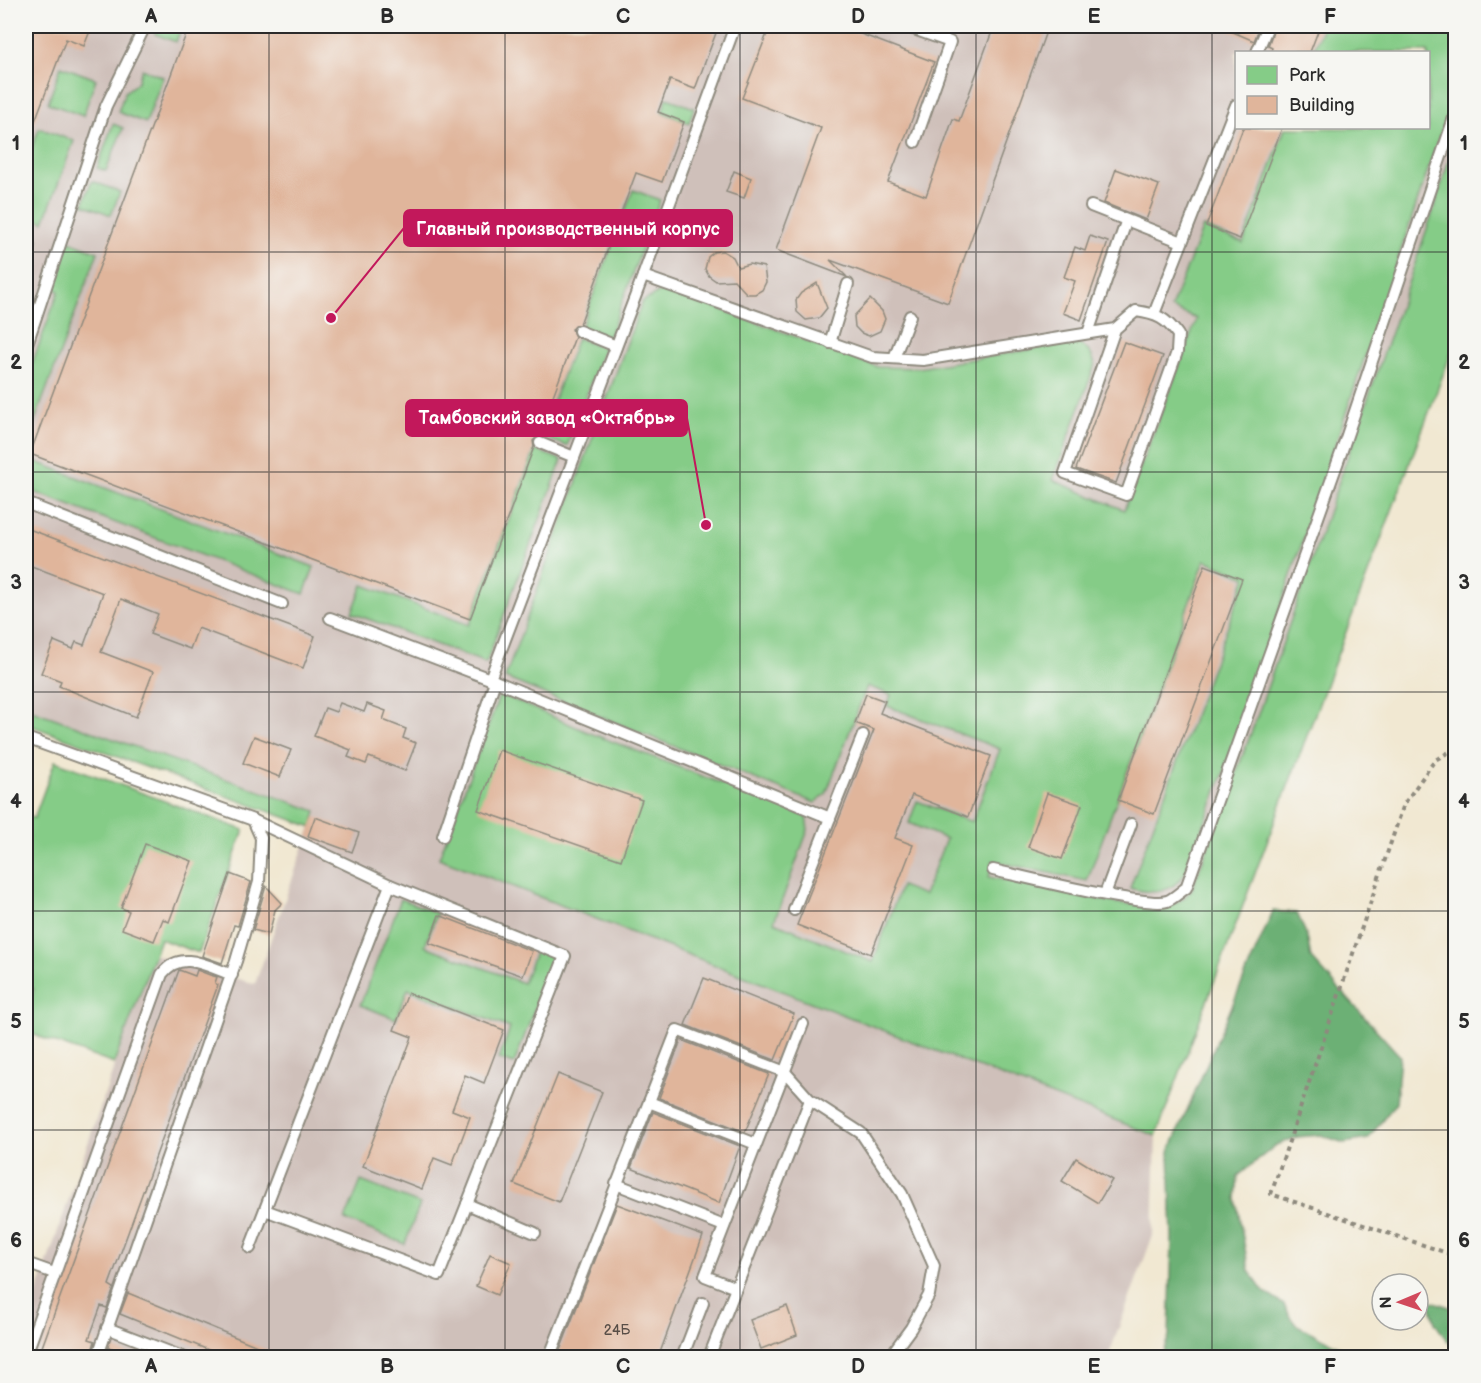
<svg xmlns="http://www.w3.org/2000/svg" width="1481" height="1383" font-family="'Balsamiq Sans',sans-serif">
<style>
.industrial{fill:#cfc0ba;fill-rule:evenodd}
.green{fill:#85cc87;stroke:#587c59;stroke-width:1.5}
.forest{fill:#6cb074;stroke:#4c6e50;stroke-width:1.5}
.building{fill:#e0b59b}
.lines{fill:none;stroke-linecap:round;stroke-linejoin:round}
.lane-casing{stroke:#8e8a7e;stroke-width:14}
.path{stroke:#8e8a7e;stroke-width:4;stroke-dasharray:4.5 4.5;stroke-linecap:butt}
.lane{stroke:#fff;stroke-width:10}
.grid{fill:none;stroke:#2b2b2b;stroke-width:1.5;stroke-opacity:0.55}
.labels{text-anchor:middle;stroke-width:6;stroke-linejoin:round;paint-order:stroke}
.number-label{font-size:14px;fill:#584e47}
.leader{fill:none;stroke:#c2185b;stroke-width:2}
.callout-dot{fill:#c2185b;stroke:#f6f6f2;stroke-width:2}
.callout{fill:#c2185b;stroke:#c2185b;stroke-width:2}
.callout-label{font-size:18px;text-anchor:middle;font-weight:bold;fill:#fff}
.neatline{fill:none;stroke:#2b2b2b;stroke-width:2}
.grid-label{font-size:20px;text-anchor:middle;font-weight:bold;fill:#2b2b2b}
</style>
<rect width="100%" height="100%" fill="#f6f6f2"/>
<filter id="ink" filterUnits="userSpaceOnUse"><feTurbulence type="fractalNoise" baseFrequency=".0167" numOctaves="2"/><feDisplacementMap in="SourceGraphic" scale="12" xChannelSelector="R" yChannelSelector="G"/><feConvolveMatrix kernelMatrix="1 2 1 2 8 2 1 2 1" color-interpolation-filters="sRGB"/></filter>
<filter id="wash" filterUnits="userSpaceOnUse"><feTurbulence type="fractalNoise" baseFrequency=".008" numOctaves="4" result="noise"/><feDisplacementMap in="SourceGraphic" scale="24" xChannelSelector="R" yChannelSelector="G"/><feGaussianBlur stdDeviation="1.35" result="paint"/><feColorMatrix in="noise" values="0 0 0 0 0 0 0 0 0 0 0 0 0 0 0 0 0 1.4 0 .05"/><feComposite in="paint" operator="in"/></filter>
<g filter="url(#wash)">
<rect width="100%" height="100%" fill="#f1e8d2"/>
<!-- industrial -->
<path class="industrial" d="M26,26h1429v317l-299,793 -3,99 -45,122h-1082v-33l127,-370 102,30 61,-172 -290,-104zM1236,52h192v76h-192z"/>
<!-- green -->
<g class="green">
<path d="M158,26h24l-6,16 -21,-8z"/>
<path d="M1323,26h132v64l-226,669 -43,113c-14,22 -33,23 -56,16l116,-311 -41,-17 -118,321 -94,-20 -4,16 127,26 51,4 16,-8 9,-10 63,-166 181,-520 19,-64v204l-299,793 -717,-278 61,-164 90,39 216,83 2,14 -34,92 99,40 28,-76 23,9 22,-56 -37,-16 8,-22 55,21 28,-73 -113,-43 4,-11 -24,-9 -41,108 -11,9 -310,-125 137,-376 18,-10 17,1 201,74 41,1 151,-25c14,1 22,8 25,22l-42,115 71,30 73,-191 -26,-11 32,-81 40,16 42,-115h143v-76h-115z"/>
<path d="M61,66l35,13 -13,37 -35,-13z"/>
<path d="M142,69l21,8 -17,46 -28,-11 7,-20 12,-9z"/>
<path d="M667,98l27,10 -5,15 -27,-11z"/>
<path d="M113,124l10,4 -17,43 -9,-3z"/>
<path d="M39,128l35,13 -30,81 -18,-7v-51z"/>
<path d="M92,181l28,11 -9,23 -28,-11z"/>
<path d="M633,190l27,10 -51,137 -28,-10z"/>
<path d="M26,234l12,5 -12,33z"/>
<path d="M69,241l29,11 -72,192v-64l33,-89 -7,-3z"/>
<path d="M577,338l27,10 -37,98 -27,-10z"/>
<path d="M535,450l27,10 -76,203 -134,-50 11,-28 106,40z"/>
<path d="M26,458l288,109 -10,27 -278,-105z"/>
<path d="M26,708l290,103 -4,16 -286,-103z"/>
<path d="M55,761l189,69 -45,123 -39,-14 -46,125 -88,-32v-20l8,-23 -8,-3v-170l8,2z"/>
<path d="M401,899l36,14 -12,33 98,37 13,-33 18,7 -40,107 -15,-5 11,-31 -102,-39 -12,30 -36,-14z"/>
<path d="M361,1181l59,23 -15,40 -60,-24z"/>
</g>
<!-- forest -->
<g class="forest">
<path d="M1273,911l24,2 10,23 4,22 89,98 -4,47 -28,36 -24,4 -23,-8 -24,2 -22,9 -37,30 -2,23 13,72 14,20 21,14 11,19 43,22 12,11h-189l8,-21 3,-99 -3,-85z"/>
<path d="M1429,1300l26,9v43l-20,-29z"/>
</g>
<g id="blocks">
<!-- building -->
<g class="building">
<path d="M26,26h66l-8,20 -18,-7 -39,103z"/>
<path d="M189,26h507l20,7 -21,56 -25,-9 -12,32 26,10 -22,60 -26,-9 -56,151 -8,5 3,8 -37,99 -5,5 1,6 -64,172 -440,-165z"/>
<path d="M770,26h70l94,36 -46,120 38,14 27,-77 6,2 35,-95h54l-100,277 -118,-43 17,17 -71,-27 45,-122 -79,-30z"/>
<path d="M1219,26h41l-6,15z"/>
<path d="M1275,26h45l-10,26h-39l1,-4 -4,-2z"/>
<path d="M1243,128h39l-42,111 -34,-13z"/>
<path d="M1116,169l43,16 -13,35 -42,-17z"/>
<path d="M734,171l17,7 -7,20 -18,-6z"/>
<path d="M1090,236l18,6 -27,78 -18,-7 12,-32 -11,-4 11,-30 10,4z"/>
<path d="M723,251l10,6 5,10 11,-3 15,3 2,15 -4,8 -7,4h-8l-13,-14 -18,1 -7,-5 -4,-7 3,-12 6,-5z"/>
<path d="M817,283l10,25 -8,10 -13,2 -9,-8 -1,-12 5,-7z"/>
<path d="M870,299l12,12 3,8 -5,12 -11,5 -8,-3 -6,-6 -1,-11z"/>
<path d="M1124,342l39,14 -47,127 -40,-14z"/>
<path d="M26,528l289,108 -12,32 -105,-40 -8,21 -40,-15 8,-20 -37,-15 -20,53 52,20 -17,45 -77,-31 2,-5 -20,-8 13,-32 19,8 3,-7 8,3 19,-52 -77,-29z"/>
<path d="M1205,565l37,14 -88,235 -36,-14z"/>
<path d="M866,694l19,7 -5,12 111,43 -23,61 -56,-22 -17,43 18,7 -42,109 -74,-29 77,-195 -19,-7z"/>
<path d="M340,703l24,9 3,-8 19,7 -3,9 23,9 -3,9 13,5 -11,28 -36,-14 -3,7 -18,-7 3,-7 -37,-14 11,-28 11,4z"/>
<path d="M254,736l37,14 -11,27 -37,-14z"/>
<path d="M499,750l143,50 -21,60 -143,-50z"/>
<path d="M1047,793l35,12 -20,54 -34,-12z"/>
<path d="M315,817l44,16 -7,19 -44,-16z"/>
<path d="M145,844l47,17 -23,61 -6,-3 -9,22 -32,-12 7,-18 -8,-3z"/>
<path d="M230,874l21,8 -13,44 -4,-1 -12,38 -20,-7z"/>
<path d="M266,886l16,17 -7,7 -6,24 -16,-4z"/>
<path d="M439,915l93,36 -9,25 -94,-33z"/>
<path d="M179,970l16,6 2,-6 13,5 7,2 -2,6 3,2 -109,300 5,3 -7,20 -6,-2 -12,33 6,2 -5,17h-52z"/>
<path d="M704,978l90,36 -19,46 -90,-35z"/>
<path d="M408,993l96,37 -20,53 -19,-8 -13,35 18,7 -18,48 -18,-7 -12,31 -59,-23 49,-129 -18,-7z"/>
<path d="M681,1040l88,34 -24,58 -86,-34z"/>
<path d="M558,1074l44,18 -43,110 -45,-18z"/>
<path d="M653,1112l87,34 -21,57 -88,-35z"/>
<path d="M1076,1158l36,22 -14,23 -36,-22z"/>
<path d="M617,1204l86,32 -45,122h-88l-11,-5z"/>
<path d="M490,1254l21,9 -14,32 -21,-9z"/>
<path d="M128,1293l156,64v1h-56l-108,-44z"/>
<path d="M787,1306l10,29 -36,14 -11,-29z"/>
<path d="M109,1347l24,9v2h-28z"/>
</g>
</g>
</g>
<g filter="url(#ink)">
<use href="#blocks" fill-opacity="0" stroke="#8e8a7e" stroke-width="1.5"/>
<g class="lines">
<!-- lane casing -->
<g class="lane-casing">
<g id="lane">
<path d="M735,26l-92,250 -153,403 340,139 -36,92"/>
<path d="M905,26l45,16 -35,100"/>
<path d="M1257,52l11,-26"/>
<path d="M1091,206l91,36"/>
<path d="M643,276l229,81 51,3 192,-31 -50,144 61,22 51,-143 1,-17c-12,-17 -21,-21 -42,-24l-21,18"/>
<path d="M1154,314l82,-209"/>
<path d="M579,331l37,15"/>
<path d="M1088,333l38,-111"/>
<path d="M830,343l18,-59"/>
<path d="M26,347l80,-241 39,-80"/>
<path d="M894,358l16,-42"/>
<path d="M540,443l34,14"/>
<path d="M26,503l256,101"/>
<path d="M330,618l160,61"/>
<path d="M26,738l227,82 8,18 -2,44 -23,79 -139,397"/>
<path d="M830,818l33,-83"/>
<path d="M443,836l52,-155"/>
<path d="M993,870c28,6 153,38 174,31 6,-2 13,-9 19,-13l155,-435 115,-341"/>
<path d="M1105,894l26,-70"/>
<path d="M649,1102l107,42"/>
<path d="M616,1184l108,42"/>
<path d="M467,1204l68,29"/>
<path d="M265,1210l174,65 126,-319 -175,-71"/>
<path d="M250,1248l140,-363 -137,-65"/>
<path d="M26,1263l28,10"/>
<path d="M736,1288l74,-188"/>
<path d="M107,1328l78,30"/>
<path d="M26,1355l136,-381c19,-25 45,-8 70,1"/>
<path d="M709,1357l27,-69 -31,-12 98,-252"/>
<path d="M549,1358l128,-328 108,42 25,28 51,33 41,61 32,72 -5,29 -18,33 -22,30"/>
<path d="M682,1358l21,-55"/>
</g>
</g>
<!-- path -->
<path class="path" d="M1456,748l-21,12 -31,44 -133,390 185,62"/>
<!-- lane -->
<use href="#lane" class="lane"/>
</g>
</g>
<!-- grid -->
<path class="grid" d="M269,26v1332M505,26v1332M740,26v1332M976,26v1332M1212,26v1332M26,252h1430M26,472h1430M26,692h1430M26,911h1430M26,1130h1430"/>
<g class="labels">
<!-- number labels -->
<g class="number-label">
<text x="617" y="1335">24Б</text>
</g>
</g>
<!-- callouts -->
<path class="leader" d="M331 318L404 228M706 525L687 418"/>
<g class="callout-dot">
<circle cx="331" cy="318" r="6"/>
<circle cx="706" cy="525" r="6"/>
</g>
<g class="callout">
<rect x="404" y="210" width="328" height="36" rx="6"/>
<rect x="406" y="400" width="281" height="36" rx="6"/>
</g>
<g class="callout-label">
<text x="568" y="235">Главный производственный корпус</text>
<text x="547" y="424">Тамбовский завод «Октябрь»</text>
</g>
<!-- margin -->
<rect width="1481" height="1383" fill="none" stroke="#f6f6f2" stroke-width="66"/>
<!-- legend -->
<rect x="1235" y="51" width="195" height="78" fill="#f6f6f2" stroke="#a5a5a2" stroke-width="1.5"/>
<rect x="1247" y="66" width="30" height="18" fill="#85cc87" stroke="#a5a5a2" stroke-width="1.5"/>
<text x="1289" y="81" font-size="18" fill="#2b2b2b">Park</text>
<rect x="1247" y="96" width="30" height="18" fill="#e0b59b" stroke="#a5a5a2" stroke-width="1.5"/>
<text x="1289" y="111" font-size="18" fill="#2b2b2b">Building</text>
<!-- north arrow -->
<g transform="translate(1400 1302) rotate(268)"><circle r="28" fill="#f6f6f2" stroke="#a5a5a2" stroke-width="1.5"/>
<path d="M0-4.5L10 22L0 15L-10 22Z" fill="#d1495b"/>
<text y="-9" font-size="16" font-weight="bold" text-anchor="middle" fill="#2b2b2b">N</text>
</g>
<rect x="33" y="33" width="1415" height="1317" class="neatline"/>
<g class="grid-label">
<text x="151" y="23">A</text>
<text x="387" y="23">B</text>
<text x="623" y="23">C</text>
<text x="858" y="23">D</text>
<text x="1094" y="23">E</text>
<text x="1330" y="23">F</text>
<text x="16" y="150">1</text>
<text x="1464" y="150">1</text>
<text x="16" y="369">2</text>
<text x="1464" y="369">2</text>
<text x="16" y="589">3</text>
<text x="1464" y="589">3</text>
<text x="16" y="808">4</text>
<text x="1464" y="808">4</text>
<text x="16" y="1028">5</text>
<text x="1464" y="1028">5</text>
<text x="16" y="1247">6</text>
<text x="1464" y="1247">6</text>
<text x="151" y="1373">A</text>
<text x="387" y="1373">B</text>
<text x="623" y="1373">C</text>
<text x="858" y="1373">D</text>
<text x="1094" y="1373">E</text>
<text x="1330" y="1373">F</text>
</g>
</svg>
